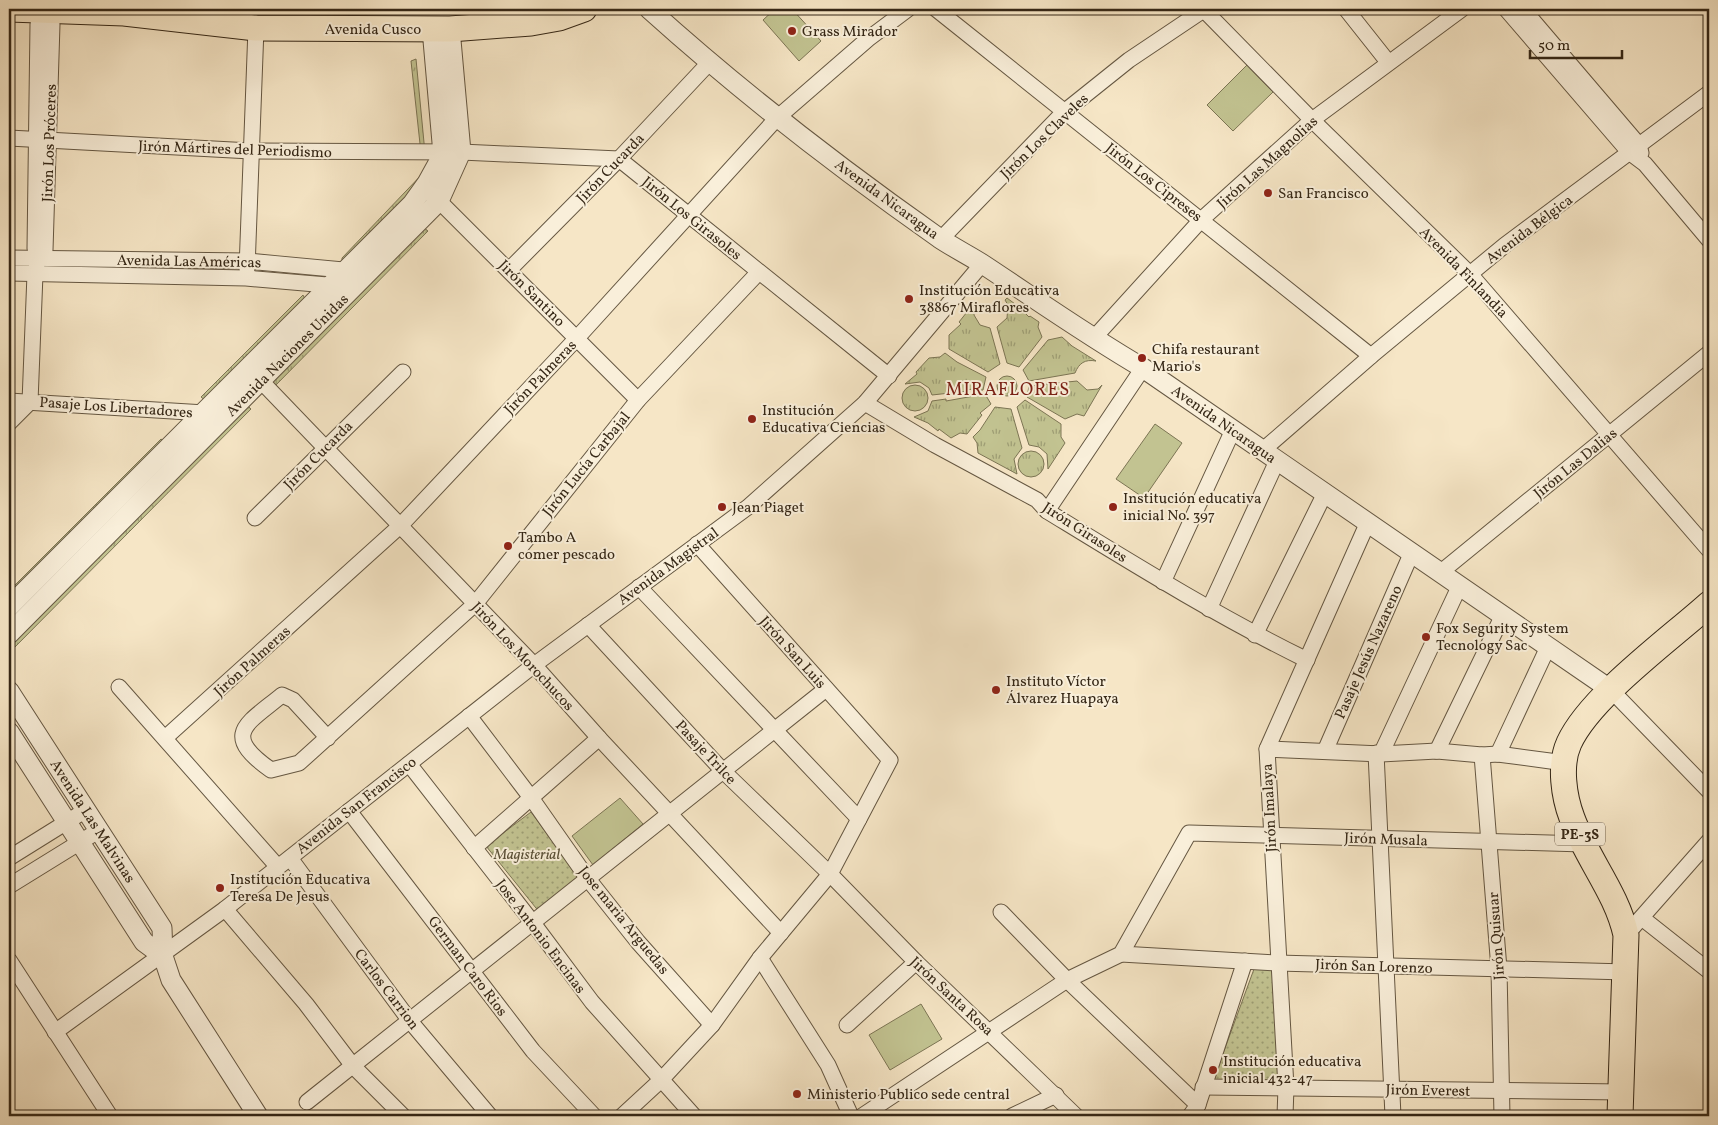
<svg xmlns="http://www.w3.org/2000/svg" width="1718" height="1125" font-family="Vollkorn,serif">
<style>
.grass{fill:url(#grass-tufts);stroke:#7c7554}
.park{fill:url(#park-dots);stroke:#7c7554}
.pitch{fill:#c2c391;stroke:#7c7554}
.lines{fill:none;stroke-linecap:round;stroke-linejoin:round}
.minor-casing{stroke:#655742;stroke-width:17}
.tertiary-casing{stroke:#655742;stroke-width:21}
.trunk-casing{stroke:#352716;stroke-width:27}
.minor{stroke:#f9efda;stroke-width:15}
.tertiary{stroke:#f9efda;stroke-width:19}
.trunk{stroke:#f6e6c6;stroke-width:25}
.poi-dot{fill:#8f2418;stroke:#f9efda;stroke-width:2}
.labels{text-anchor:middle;stroke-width:4;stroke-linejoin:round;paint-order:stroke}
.shield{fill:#f9efda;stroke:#706351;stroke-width:1}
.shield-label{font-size:14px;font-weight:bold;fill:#352716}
.street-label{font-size:15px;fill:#352716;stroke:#f9efda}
.poi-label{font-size:15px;fill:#352716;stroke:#f9efda;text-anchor:start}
.park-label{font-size:15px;font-style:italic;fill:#584e35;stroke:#f9efda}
.quarter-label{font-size:18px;letter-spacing:1px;fill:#7a1f14;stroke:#f9efda}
</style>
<defs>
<pattern id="grass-tufts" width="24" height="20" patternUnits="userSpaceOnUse" patternTransform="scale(1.25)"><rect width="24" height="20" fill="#c2c391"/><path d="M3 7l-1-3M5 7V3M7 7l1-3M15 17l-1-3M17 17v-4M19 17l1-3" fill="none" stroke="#9e9e75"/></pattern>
<pattern id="park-dots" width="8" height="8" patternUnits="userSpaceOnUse" patternTransform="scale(1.25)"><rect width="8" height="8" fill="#c2c391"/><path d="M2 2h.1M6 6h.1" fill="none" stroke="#9e9e75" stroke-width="1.8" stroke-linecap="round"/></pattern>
</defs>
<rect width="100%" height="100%" fill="#f6e6c6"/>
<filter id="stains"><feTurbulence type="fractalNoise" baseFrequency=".004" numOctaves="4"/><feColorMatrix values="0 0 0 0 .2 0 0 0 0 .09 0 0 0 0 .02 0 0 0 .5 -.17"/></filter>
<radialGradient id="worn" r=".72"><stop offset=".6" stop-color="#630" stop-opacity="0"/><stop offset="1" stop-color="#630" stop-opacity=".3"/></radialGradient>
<!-- grass -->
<g class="grass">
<path d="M416,59l9,94h-4l-10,-92z"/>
<path d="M428,168l3,2 -87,91 -2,-1v-2z"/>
<path d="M422,226l6,5 -157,159 -5,-5z"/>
<path d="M303,295l3,6 -100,100 -5,-4z"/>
<path d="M1007,298l8,6v3l3,-1 11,11 1,-1 9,6 -1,5 4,10 -23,30 -12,-4 -10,-36 10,-9 1,-13 -3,-5z"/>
<path d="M975,302l-1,13 6,10 10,3 10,36 -12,8 -39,-23v-14l12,-11 -2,-2z"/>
<path d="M1062,337l10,9 24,15c-11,-2 -17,2 -21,12l-46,8 -6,-11 25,-30z"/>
<path d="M945,353l12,9 29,15 -3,13 -10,1 -3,-2 -2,2 -36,4 -3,-7 -9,-6 -15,2 12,-10 -1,-2 13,-14 11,-1z"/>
<circle cx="1007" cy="386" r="10"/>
<path d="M1077,381l10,9 11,-1 4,-4 -18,31 -7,-2 -12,5 -38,-22 2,-11z"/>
<circle cx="915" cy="398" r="13"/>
<path d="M985,394l6,10 -11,9 2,2 -15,19 -7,-1 -9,5 -12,-9 -1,2 -10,-8 -14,-6 14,-6 4,-10 14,-2v2z"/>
<path d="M1025,400l36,24v13l4,6 -17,26 -1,-15 -8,-7 -10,-2 -12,-38z"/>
<path d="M246,404l5,5 -242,244v-10z"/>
<path d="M995,407l16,2 11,39 -8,11 3,15 -39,-21 -1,-10 -4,-6 7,-7z"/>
<path d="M161,439l4,3 -156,158v-9z"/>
<circle cx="1031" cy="464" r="13"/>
</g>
<!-- park -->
<g class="park">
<path d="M531,812l49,67 -40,34 -54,-67z"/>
<path d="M1254,969h16l5,6 5,103 -5,5 -62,-2z"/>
</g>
<!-- pitch -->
<g class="pitch">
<path d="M775,9h17l29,32 -22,20 -36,-41z"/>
<path d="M1247,65l26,27 -40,39 -26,-26z"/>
<path d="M1155,424l27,19 -38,55 -28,-19z"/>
<path d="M620,798l23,26 -50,41 -21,-29z"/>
<path d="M921,1004l21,35 -52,31 -21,-35z"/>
</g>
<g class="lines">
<!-- minor casing -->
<g class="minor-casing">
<g id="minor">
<path d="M936,9l435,347"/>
<path d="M1203,9l109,111 158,154 239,276"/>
<path d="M1346,9l42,53"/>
<path d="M1506,9l123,143 16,12 64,76"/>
<path d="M1523,9l116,136 2,8"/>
<path d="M9,138l242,13 210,1 158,7 270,217"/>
<path d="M423,188l16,13 199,199"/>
<path d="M941,239l123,-127 65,-52 76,-51"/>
<path d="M45,250l7,-226"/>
<path d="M9,258l238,3 107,10"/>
<path d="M247,269l9,-241"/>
<path d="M509,270l110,-111 90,-96"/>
<path d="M9,273l237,5 93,8"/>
<path d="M1093,339l108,-119 111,-100 150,-111"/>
<path d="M262,382l272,283 65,73 182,195"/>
<path d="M9,401l196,12 4,2"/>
<path d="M865,403l70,42 102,55 10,11c85,52 170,105 260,149"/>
<path d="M9,423l21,-21 5,-128 3,-15 -3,-11 3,-224"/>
<path d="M1263,450l108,-94 134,-111 204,-152"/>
<path d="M1047,511l96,-143"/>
<path d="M255,518l148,-146"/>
<path d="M1441,572l268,-219"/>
<path d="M1163,582l70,-152"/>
<path d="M639,587l220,232"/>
<path d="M1209,609l68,-148"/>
<path d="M588,625l135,146 107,103 86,88 160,154"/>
<path d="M1255,635l70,-142"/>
<path d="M119,687l159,180"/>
<path d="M1611,690l98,101"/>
<path d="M469,716l63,83 56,80 50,63 74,83"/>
<path d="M165,738l235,-212 177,-188 200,-220 91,-79 40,-30"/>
<path d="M328,738l-35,-38 -11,-5c-35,29 -62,39 -11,75l28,-7 176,-159 163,-204 120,-127"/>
<path d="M1267,749l114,5 56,-3 45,4 16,-1 67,9"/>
<path d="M1325,751l87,-199"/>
<path d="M1437,751l66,-136"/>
<path d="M1376,753l17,363"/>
<path d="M1381,754l79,-169"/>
<path d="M1498,754l50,-107"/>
<path d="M1482,755l17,214 3,147"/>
<path d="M409,764l124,159 59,79 102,114"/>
<path d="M349,811l184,240 61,65"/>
<path d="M474,848l125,-110"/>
<path d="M9,858l77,-48"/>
<path d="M290,858l120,163 80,95"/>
<path d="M9,886l89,-55"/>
<path d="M225,909l81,95 47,62 50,50"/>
<path d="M1001,912l66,68 131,125"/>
<path d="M1642,918l67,53"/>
<path d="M1626,935l83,-94"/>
<path d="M1121,954l156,9 350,9"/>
<path d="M760,958l68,107 23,51"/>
<path d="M9,960l101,156"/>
<path d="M847,1025l69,-63"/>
<path d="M55,1032l170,-123 309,-244 214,-158 117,-104 117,-139"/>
<path d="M1203,1087l419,5"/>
<path d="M307,1102l519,-413"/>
<path d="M622,1116l39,-36 51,-55 48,-67 70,-84 60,-114 -193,-216"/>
<path d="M862,1116l205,-136 54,-26 68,-121 395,11"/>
<path d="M1012,1116l44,-21"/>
<path d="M1190,1116l8,-11 47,-144"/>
<path d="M1285,1116l1,-29 -19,-338 101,-227"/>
</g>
</g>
<!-- tertiary casing -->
<g class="tertiary-casing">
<g id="tertiary">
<path d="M649,9c91,82 189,158 290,229 15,10 31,18 45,27 53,35 104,71 159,103l468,322"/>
<path d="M9,607l403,-403 15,-21 16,-29 -11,-125"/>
<path d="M9,634l430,-433 22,-49 -11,-123"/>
<path d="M9,691l153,237 1,28 8,24 87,136"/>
<path d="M9,732l135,210 19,14"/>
</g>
</g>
<!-- trunk casing -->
<g class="trunk-casing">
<g id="trunk">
<path d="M9,9l115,4 132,15 194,1 81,-6 28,-5 25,-9"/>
<path d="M1620,1116l6,-181c-9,-42 -39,-76 -54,-117 -8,-21 -13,-53 -3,-75 21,-46 101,-104 140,-139"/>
</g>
</g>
<!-- minor -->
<use href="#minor" class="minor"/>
<!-- tertiary -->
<use href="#tertiary" class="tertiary"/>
<!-- trunk -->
<use href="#trunk" class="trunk"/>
</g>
<!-- markers -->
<g class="poi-dot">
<circle cx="792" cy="31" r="5"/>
<circle cx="1268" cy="193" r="5"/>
<circle cx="909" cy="299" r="5"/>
<circle cx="1142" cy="358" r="5"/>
<circle cx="752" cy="419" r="5"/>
<circle cx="722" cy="507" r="5"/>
<circle cx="1113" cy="507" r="5"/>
<circle cx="508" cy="546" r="5"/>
<circle cx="1426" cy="637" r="5"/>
<circle cx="996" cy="690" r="5"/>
<circle cx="220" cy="888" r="5"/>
<circle cx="1213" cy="1070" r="5"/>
<circle cx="797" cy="1094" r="5"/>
</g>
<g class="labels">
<!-- shield labels -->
<rect class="shield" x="1555" y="822.5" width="50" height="23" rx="4"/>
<g class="shield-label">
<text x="1580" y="839">PE-3S</text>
</g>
<!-- street labels -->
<g class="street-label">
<text x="373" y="34">Avenida Cusco</text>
<text transform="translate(1044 136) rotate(-44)" y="5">Jirón Los Claveles</text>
<text transform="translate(49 143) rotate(-88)" y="5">Jirón Los Próceres</text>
<text transform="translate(235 149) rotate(2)" y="5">Jirón Mártires del Periodismo</text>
<text transform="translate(1267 162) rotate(-42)" y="5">Jirón Las Magnolias</text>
<text transform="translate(610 168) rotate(-46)" y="5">Jirón Cucarda</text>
<text transform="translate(1154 182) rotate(38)" y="5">Jirón Los Cipreses</text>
<text transform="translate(887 199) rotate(36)" y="5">Avenida Nicaragua</text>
<text transform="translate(692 218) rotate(39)" y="5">Jirón Los Girasoles</text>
<text transform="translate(1529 229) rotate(-37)" y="5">Avenida Bélgica</text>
<text transform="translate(189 261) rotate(1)" y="5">Avenida Las Américas</text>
<text transform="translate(1464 272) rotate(46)" y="5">Avenida Finlandia</text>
<text transform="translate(532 293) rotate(45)" y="5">Jirón Santino</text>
<text transform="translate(287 355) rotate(-45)" y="5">Avenida Naciones Unidas</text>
<text transform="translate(540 377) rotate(-46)" y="5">Jirón Palmeras</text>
<text transform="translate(116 407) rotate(4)" y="5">Pasaje Los Libertadores</text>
<text transform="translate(1224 424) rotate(35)" y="5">Avenida Nicaragua</text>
<text transform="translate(318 455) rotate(-45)" y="5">Jirón Cucarda</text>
<text transform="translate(1575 463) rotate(-39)" y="5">Jirón Las Dalias</text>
<text transform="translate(586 464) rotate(-51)" y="5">Jirón Lucía Carbajal</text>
<text transform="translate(1085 532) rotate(33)" y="5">Jirón Girasoles</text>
<text transform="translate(668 566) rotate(-36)" y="5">Avenida Magistral</text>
<text transform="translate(793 652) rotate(48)" y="5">Jirón San Luis</text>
<text transform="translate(1368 652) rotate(-66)" y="5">Pasaje Jesús Nazareno</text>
<text transform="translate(523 656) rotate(47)" y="5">Jirón Los Morochucos</text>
<text transform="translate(252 661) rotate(-42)" y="5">Jirón Palmeras</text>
<text transform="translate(706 752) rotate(47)" y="5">Pasaje Trilce</text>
<text transform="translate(356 805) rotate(-38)" y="5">Avenida San Francisco</text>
<text transform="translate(1269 808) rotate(-93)" y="5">Jirón Imalaya</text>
<text transform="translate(93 821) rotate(57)" y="5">Avenida Las Malvinas</text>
<text transform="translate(1386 839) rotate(2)" y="5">Jirón Musala</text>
<text transform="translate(624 920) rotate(51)" y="5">Jose maria Arguedas</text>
<text transform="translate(541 936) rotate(53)" y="5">Jose Antonio Encinas</text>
<text transform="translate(1496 936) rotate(-94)" y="5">Jirón Quisuar</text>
<text transform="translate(468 966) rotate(53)" y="5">German Caro Rios</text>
<text transform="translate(1374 966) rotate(2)" y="5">Jirón San Lorenzo</text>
<text transform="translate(387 989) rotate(53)" y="5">Carlos Carrion</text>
<text transform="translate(952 996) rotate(43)" y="5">Jirón Santa Rosa</text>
<text transform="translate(1428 1090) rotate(1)" y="5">Jirón Everest</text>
</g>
<!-- poi labels -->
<g class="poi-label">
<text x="802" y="36">Grass Mirador</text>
<text x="1278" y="198">San Francisco</text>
<text x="919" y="295">Institución Educativa<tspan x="919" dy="17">38867 Miraflores</tspan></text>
<text x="1152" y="354">Chifa restaurant<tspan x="1152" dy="17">Mario's</tspan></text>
<text x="762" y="415">Institución<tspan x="762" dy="17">Educativa Ciencias</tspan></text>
<text x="1123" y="503">Institución educativa<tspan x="1123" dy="17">inicial No. 397</tspan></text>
<text x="732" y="512">Jean Piaget</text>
<text x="518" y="542">Tambo A<tspan x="518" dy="17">comer pescado</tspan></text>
<text x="1436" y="633">Fox Segurity System<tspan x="1436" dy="17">Tecnology Sac</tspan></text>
<text x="1006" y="686">Instituto Víctor<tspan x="1006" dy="17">Álvarez Huapaya</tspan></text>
<text x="230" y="884">Institución Educativa<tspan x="230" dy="17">Teresa De Jesus</tspan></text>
<text x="1223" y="1066">Institución educativa<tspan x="1223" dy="17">inicial 432-47</tspan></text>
<text x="807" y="1099">Ministerio Publico sede central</text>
</g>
<!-- park labels -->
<g class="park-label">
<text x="527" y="859">Magisterial</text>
</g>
<!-- quarter labels -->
<g class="quarter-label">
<text x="1008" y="395">MIRAFLORES</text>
</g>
</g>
<!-- margin -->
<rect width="1718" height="1125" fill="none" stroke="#f6e6c6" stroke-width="30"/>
<rect x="10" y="10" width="1698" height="1105" fill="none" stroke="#352716" stroke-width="2.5"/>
<rect x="15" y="15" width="1688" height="1095" fill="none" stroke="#352716"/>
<!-- scale -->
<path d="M1530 50v8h92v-8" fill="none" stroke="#352716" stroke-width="2.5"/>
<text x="1538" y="50" font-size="15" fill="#352716" stroke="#f9efda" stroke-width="4" paint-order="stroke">50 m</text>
<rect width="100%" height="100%" filter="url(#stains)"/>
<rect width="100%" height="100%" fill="url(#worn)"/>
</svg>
